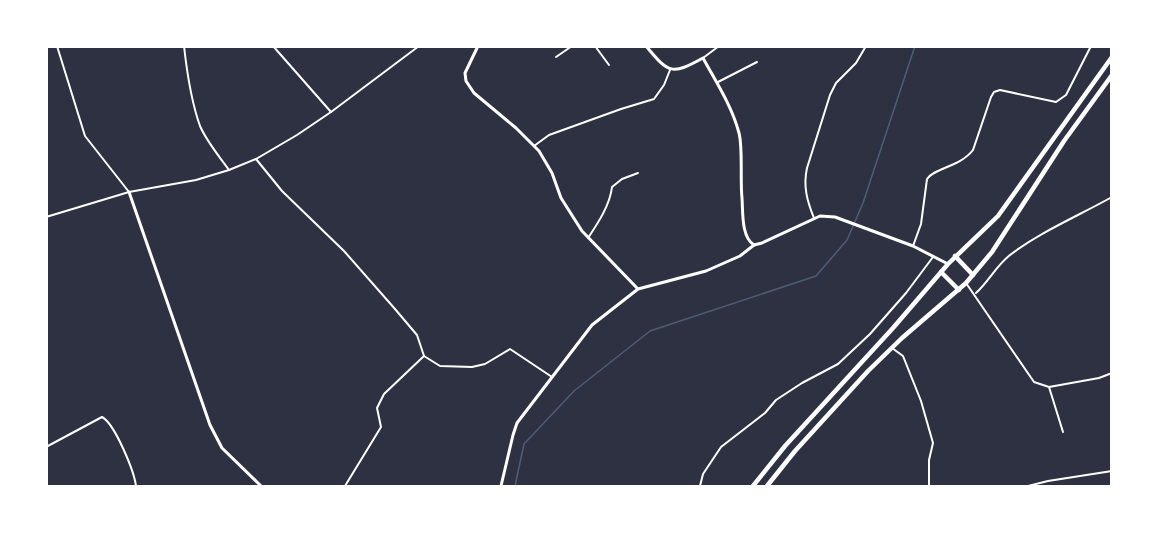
<svg xmlns="http://www.w3.org/2000/svg" width="1158" height="533" font-family="Roboto,sans-serif">
<style>
.lines{fill:none;stroke-linecap:round;stroke-linejoin:round}
.stream{stroke:#4f5d75;stroke-width:1.5}
.minor{stroke:#fff;stroke-width:2}
.tertiary{stroke:#fff;stroke-width:3}
.trunk{stroke:#fff;stroke-width:4.5}
</style>
<rect width="100%" height="100%" fill="#2d3142"/>
<g class="lines">
<!-- stream -->
<path class="stream" d="M515,486l9,-42 50,-53 76,-60 166,-55 31,-36 16,-37 52,-157"/>
<!-- minor -->
<g class="minor">
<path d="M57,46l28,90 44,56"/>
<path d="M184,46c3,27 7,55 16,80 7,16 19,30 29,44"/>
<path d="M273,46l58,66"/>
<path d="M595,46l14,19"/>
<path d="M1108,46l4,2"/>
<path d="M556,57l16,-11"/>
<path d="M703,58l16,-12"/>
<path d="M718,82l39,-20"/>
<path d="M534,146l15,-11 72,-26 33,-10 10,-14 6,-15"/>
<path d="M256,159l26,32 62,60 51,58 22,26 7,21 16,10 32,1 13,-3 25,-15 42,28"/>
<path d="M46,217l83,-25 67,-12 33,-10 27,-11 41,-24 34,-23 88,-66"/>
<path d="M814,218c-7,-17 -11,-32 -7,-50l23,-73 6,-12 20,-20 10,-17"/>
<path d="M588,238c10,-15 22,-33 24,-51l10,-8 16,-6"/>
<path d="M913,246l8,-22 6,-45c7,-11 33,-12 46,-29l18,-53 3,-5 6,-2 56,12 10,-7 25,-49"/>
<path d="M966,283l68,99 15,5 50,-9 13,-5"/>
<path d="M976,293c13,-12 20,-27 34,-38 30,-23 68,-39 102,-58"/>
<path d="M892,348l11,8 18,45 12,42 -4,17v26"/>
<path d="M1049,387l14,45"/>
<path d="M46,447l56,-30c13,7 32,54 34,69"/>
<path d="M345,486l36,-59 -4,-19 7,-14 40,-38"/>
<path d="M700,486l3,-12 18,-27 44,-34 11,-13 26,-17 36,-19 32,-30 36,-41 27,-36"/>
<path d="M1028,486l20,-5 64,-10"/>
</g>
<!-- tertiary -->
<g class="tertiary">
<path d="M478,46l-13,27 1,8 8,12 42,35 23,23 13,22 9,25 21,33 55,57"/>
<path d="M646,46c23,28 26,29 57,12 13,24 29,48 36,75 4,15 1,47 3,65 1,13 -1,39 12,47l8,-2 58,-27 15,1 78,29 35,18"/>
<path d="M129,192l81,233 12,23 39,38"/>
<path d="M501,486l12,-51 4,-12 75,-98 46,-36 68,-18 34,-15 14,-11"/>
</g>
<!-- trunk -->
<g class="trunk">
<path d="M955,256l18,19"/>
<path d="M941,272l18,18"/>
<path d="M753,486l32,-40 108,-118 55,-64 50,-48 114,-159"/>
<path d="M767,486l28,-35 73,-80 34,-33 64,-55 26,-31 72,-111 48,-66"/>
</g>
</g>
<!-- border -->
<rect width="1158" height="533" fill="none" stroke="#ffffff" stroke-width="96"/>
</svg>
